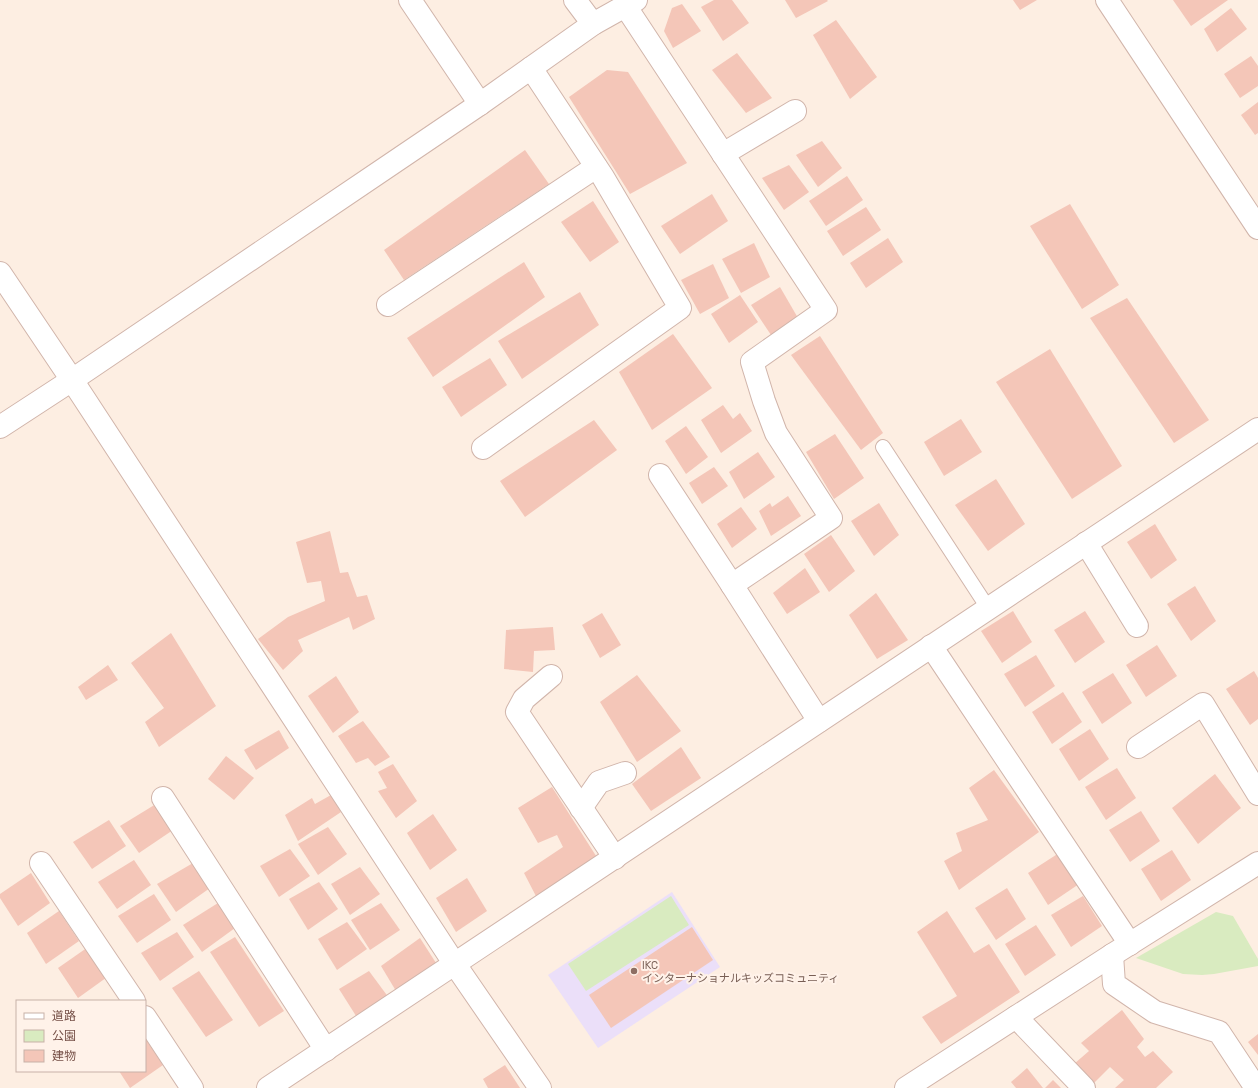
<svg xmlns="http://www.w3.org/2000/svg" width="1258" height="1088" font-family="'Space Grotesk','Noto Sans JP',sans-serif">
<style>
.education{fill:#ebdff9}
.green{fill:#d9ebc0}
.building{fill:#f4c6b8}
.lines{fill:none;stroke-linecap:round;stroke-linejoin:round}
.lane-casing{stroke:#d1b5ab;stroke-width:16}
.street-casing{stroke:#d1b5ab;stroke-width:24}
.lane{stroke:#fff;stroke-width:14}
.street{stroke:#fff;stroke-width:22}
.education-dot{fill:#8d6e63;stroke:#fff2e9;stroke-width:1.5}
.labels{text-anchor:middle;stroke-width:4;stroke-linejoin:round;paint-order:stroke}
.education-label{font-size:11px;fill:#785e54;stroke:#fff2e9;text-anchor:start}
</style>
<rect width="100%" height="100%" fill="#fdeee2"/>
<!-- education -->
<path class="education" d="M672,892l48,75 -122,81 -50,-73z"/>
<!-- green -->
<g class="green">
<path d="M671,896l18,29 -103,66 -18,-27z"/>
<path d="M1216,912l17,4 25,43v7l-44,8 -12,1 -19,-1 -47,-16z"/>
</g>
<!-- building -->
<g class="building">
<path d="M714,0h18l17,23 -26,18 -22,-34z"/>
<path d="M785,0h42l1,1 -32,17z"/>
<path d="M1013,0h24l-17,10z"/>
<path d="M1173,0h55l-37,26z"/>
<path d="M682,4l19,27 -28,17 -9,-17 8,-23z"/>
<path d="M1231,8l16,21 -30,23 -13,-23z"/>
<path d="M836,20l41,57 -27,22 -37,-64z"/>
<path d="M737,53l35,45 -26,15 -34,-43z"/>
<path d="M1251,56l7,10v20l-18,12 -16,-24z"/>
<path d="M607,70l21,2 59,91 -57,31 -61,-97z"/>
<path d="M1258,102v31l-3,2 -14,-20z"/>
<path d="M822,141l20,27 -24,19 -22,-32z"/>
<path d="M525,150l24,34 -145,96 -20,-30z"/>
<path d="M789,165l20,27 -25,18 -22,-32z"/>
<path d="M847,176l16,24 -37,26 -17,-25z"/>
<path d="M712,194l16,27 -48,33 -19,-28z"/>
<path d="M593,201l26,41 -29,20 -29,-40z"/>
<path d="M1070,204l49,81 -37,24 -52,-83z"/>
<path d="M866,207l15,23 -38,26 -16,-25z"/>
<path d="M888,238l15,24 -37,26 -16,-25z"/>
<path d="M754,243l16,34 -29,16 -19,-34z"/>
<path d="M524,262l21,35 -112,80 -26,-39z"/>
<path d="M713,264l16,34 -29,16 -19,-34z"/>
<path d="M780,287l18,31 -25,20 -22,-33z"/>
<path d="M580,292l19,33 -77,54 -24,-38z"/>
<path d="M740,295l18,27 -29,21 -18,-29z"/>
<path d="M1127,298l82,122 -35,23 -84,-125z"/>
<path d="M673,334l39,54 -60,42 -33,-58z"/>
<path d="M820,336l63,97 -22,17 -70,-95z"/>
<path d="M1050,349l72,117 -50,33 -76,-117z"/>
<path d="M490,358l17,27 -46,32 -19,-30z"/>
<path d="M723,405l10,14 7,-6 12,18 -31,22 -20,-33z"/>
<path d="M961,419l21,33 -38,24 -20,-34z"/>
<path d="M594,420l23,30 -92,67 -25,-36z"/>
<path d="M686,426l22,31 -22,17 -21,-33z"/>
<path d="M835,434l29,44 -30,21 -28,-47z"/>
<path d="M758,452l17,25 -31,22 -15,-27z"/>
<path d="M714,467l14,19 -26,18 -13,-21z"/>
<path d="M996,479l29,45 -37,27 -33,-46z"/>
<path d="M788,496l13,20 -30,20 -12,-25 11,-8 2,4z"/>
<path d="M879,503l20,32 -25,21 -23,-35z"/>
<path d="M741,507l16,22 -25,19 -15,-24z"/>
<path d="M1155,524l22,36 -26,19 -24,-37z"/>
<path d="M330,531l10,42 8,-1 9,25 10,-2 8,24 -22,11 -4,-13 -51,23 5,11 -20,19 -25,-31 30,-22 37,-16 -4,-20 -14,2 -11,-41z"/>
<path d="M831,535l24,36 -26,21 -25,-38z"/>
<path d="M805,568l15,24 -33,22 -14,-21z"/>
<path d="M1195,586l21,35 -25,20 -24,-37z"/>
<path d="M876,593l32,47 -31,19 -28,-44z"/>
<path d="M1013,611l19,31 -30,21 -21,-32z"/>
<path d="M1085,611l20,31 -30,21 -21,-33z"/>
<path d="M602,613l19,32 -21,13 -18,-33z"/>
<path d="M553,627l2,23 -21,1 -1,21 -29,-3 2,-39z"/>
<path d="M171,633l45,73 -57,41 -14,-25 19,-14 -33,-45z"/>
<path d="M1157,645l20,31 -31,21 -20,-32z"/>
<path d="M1036,655l19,31 -30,21 -21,-33z"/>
<path d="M108,665l10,15 -32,20 -8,-13z"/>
<path d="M1254,671l4,7v41l-8,6 -24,-36z"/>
<path d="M1113,673l19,30 -30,21 -20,-32z"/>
<path d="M637,675l44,56 -44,31 -37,-60z"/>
<path d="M336,676l23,36 -26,21 -25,-37z"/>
<path d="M1063,692l19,30 -30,22 -20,-32z"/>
<path d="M363,721l27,36 -15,9 -7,-8 -12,5 -18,-27z"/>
<path d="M1090,729l19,30 -30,22 -20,-32z"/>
<path d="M279,730l10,18 -33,22 -12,-20z"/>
<path d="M681,747l20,31 -50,33 -19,-27z"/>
<path d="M226,756l28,22 -20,22 -26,-21z"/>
<path d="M393,764l24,37 -21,17 -18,-27 9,-3 -9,-16z"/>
<path d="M1117,768l19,30 -30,22 -21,-33z"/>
<path d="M994,770l45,62 -80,58 -15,-29 18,-10 -6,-18 32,-13 -19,-32z"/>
<path d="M1215,774l26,34 -43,36 -26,-36z"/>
<path d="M552,787l46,72 -60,41 -14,-27 39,-26 -6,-12 -19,8 -20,-35z"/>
<path d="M331,795l10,17 -43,29 -13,-26 27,-17 3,6z"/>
<path d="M156,804l17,26 -34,23 -19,-27z"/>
<path d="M1141,811l19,30 -30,21 -21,-32z"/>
<path d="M433,814l24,36 -27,20 -23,-37z"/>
<path d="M109,820l17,26 -34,23 -19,-27z"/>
<path d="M328,827l19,27 -29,21 -20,-31z"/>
<path d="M290,849l20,27 -31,21 -19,-31z"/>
<path d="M1172,850l19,30 -30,21 -20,-32z"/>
<path d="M1059,853l20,31 -31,21 -20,-32z"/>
<path d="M134,860l17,25 -34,24 -19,-27z"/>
<path d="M193,863l17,25 -34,24 -19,-28z"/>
<path d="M360,867l20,27 -30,21 -19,-31z"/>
<path d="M31,873l19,30 -32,23 -18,-28v-4z"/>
<path d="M467,878l20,33 -31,21 -20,-34z"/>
<path d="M319,882l19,27 -30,21 -19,-31z"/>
<path d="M1007,888l19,31 -30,21 -21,-32z"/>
<path d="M154,894l17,26 -34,23 -19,-27z"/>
<path d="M1083,896l19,30 -31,21 -20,-32z"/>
<path d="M218,903l17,25 -33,24 -19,-27z"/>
<path d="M381,903l19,27 -30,20 -19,-30z"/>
<path d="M59,911l20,30 -33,23 -19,-31z"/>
<path d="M947,911l27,42 15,-9 31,48 -79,52 -19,-27 35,-21 -40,-64z"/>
<path d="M347,922l20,27 -30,21 -19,-31z"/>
<path d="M1036,925l20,30 -31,21 -20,-32z"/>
<path d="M692,927l21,33 -102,68 -22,-33z"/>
<path d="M177,932l17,25 -34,24 -19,-28z"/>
<path d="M235,937l49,74 -25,16 -49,-75z"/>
<path d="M420,938l16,25 -40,28 -15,-25z"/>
<path d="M91,945l19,30 -32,23 -20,-30z"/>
<path d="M199,971l34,49 -27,17 -34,-49z"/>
<path d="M369,971l20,27 -31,21 -19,-30z"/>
<path d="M1122,1010l22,29 -7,8 8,10 8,-6 20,21 -17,16h-41l9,-8 -14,-13 -16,16 -20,-19 15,-13 -8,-8z"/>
<path d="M1258,1034v21l-10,-13z"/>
<path d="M145,1038l18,27 -33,23 -11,-17h26z"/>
<path d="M505,1065l15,23h-32l-5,-9z"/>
<path d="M1027,1068l16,20h-27l-5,-6z"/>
<path d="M1053,1080l8,8h-16z"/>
</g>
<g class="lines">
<!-- lane casing -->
<g class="lane-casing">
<path id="lane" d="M883,447l105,161"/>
</g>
<!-- street casing -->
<g class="street-casing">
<g id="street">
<path d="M410,0l70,104"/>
<path d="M575,0l18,24"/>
<path d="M1107,0l151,228"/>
<path d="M626,7l200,303 -74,52 12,39 12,32 55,85 -99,67 87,136"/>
<path d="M723,154l72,-43"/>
<path d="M0,273l72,107 382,583 86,125"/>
<path d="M388,305l208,-138"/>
<path d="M0,427l72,-47 309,-209 99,-67 113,-80 43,-24"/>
<path d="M483,448l197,-140 -77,-131 -72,-109"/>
<path d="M660,475l72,110"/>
<path d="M1086,543l51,83"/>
<path d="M931,646l199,298"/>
<path d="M551,676l-27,23 -7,13 98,146"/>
<path d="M1138,747l65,-43 55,90"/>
<path d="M163,798l163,252"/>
<path d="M581,808l18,-26 26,-9"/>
<path d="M41,863l93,138"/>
<path d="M1112,955l2,29 41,28 64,20 37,56"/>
<path d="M145,1017l47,71"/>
<path d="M1016,1017l68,71"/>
<path d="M268,1088l990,-659"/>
<path d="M906,1088l206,-133 146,-92"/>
</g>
</g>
<!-- lane -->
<use href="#lane" class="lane"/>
<!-- street -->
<use href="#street" class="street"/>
</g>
<!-- markers -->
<circle class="education-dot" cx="634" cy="971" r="4"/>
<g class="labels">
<!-- education labels -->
<g class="education-label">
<text x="642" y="969">IKC<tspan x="642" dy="13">インターナショナルキッズコミュニティ</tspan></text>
</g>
</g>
<!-- legend -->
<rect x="16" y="1000" width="130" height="72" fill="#fff2e9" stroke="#c8b1a8"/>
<rect x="24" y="1013" width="20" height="6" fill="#ffffff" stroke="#c8b1a8"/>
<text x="52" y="1020" font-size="12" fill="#765047">道路</text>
<rect x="24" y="1030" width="20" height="12" fill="#d9ebc0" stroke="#c8b1a8"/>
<text x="52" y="1040" font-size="12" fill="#765047">公園</text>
<rect x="24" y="1050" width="20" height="12" fill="#f4c6b8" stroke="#c8b1a8"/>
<text x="52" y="1060" font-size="12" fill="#765047">建物</text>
</svg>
